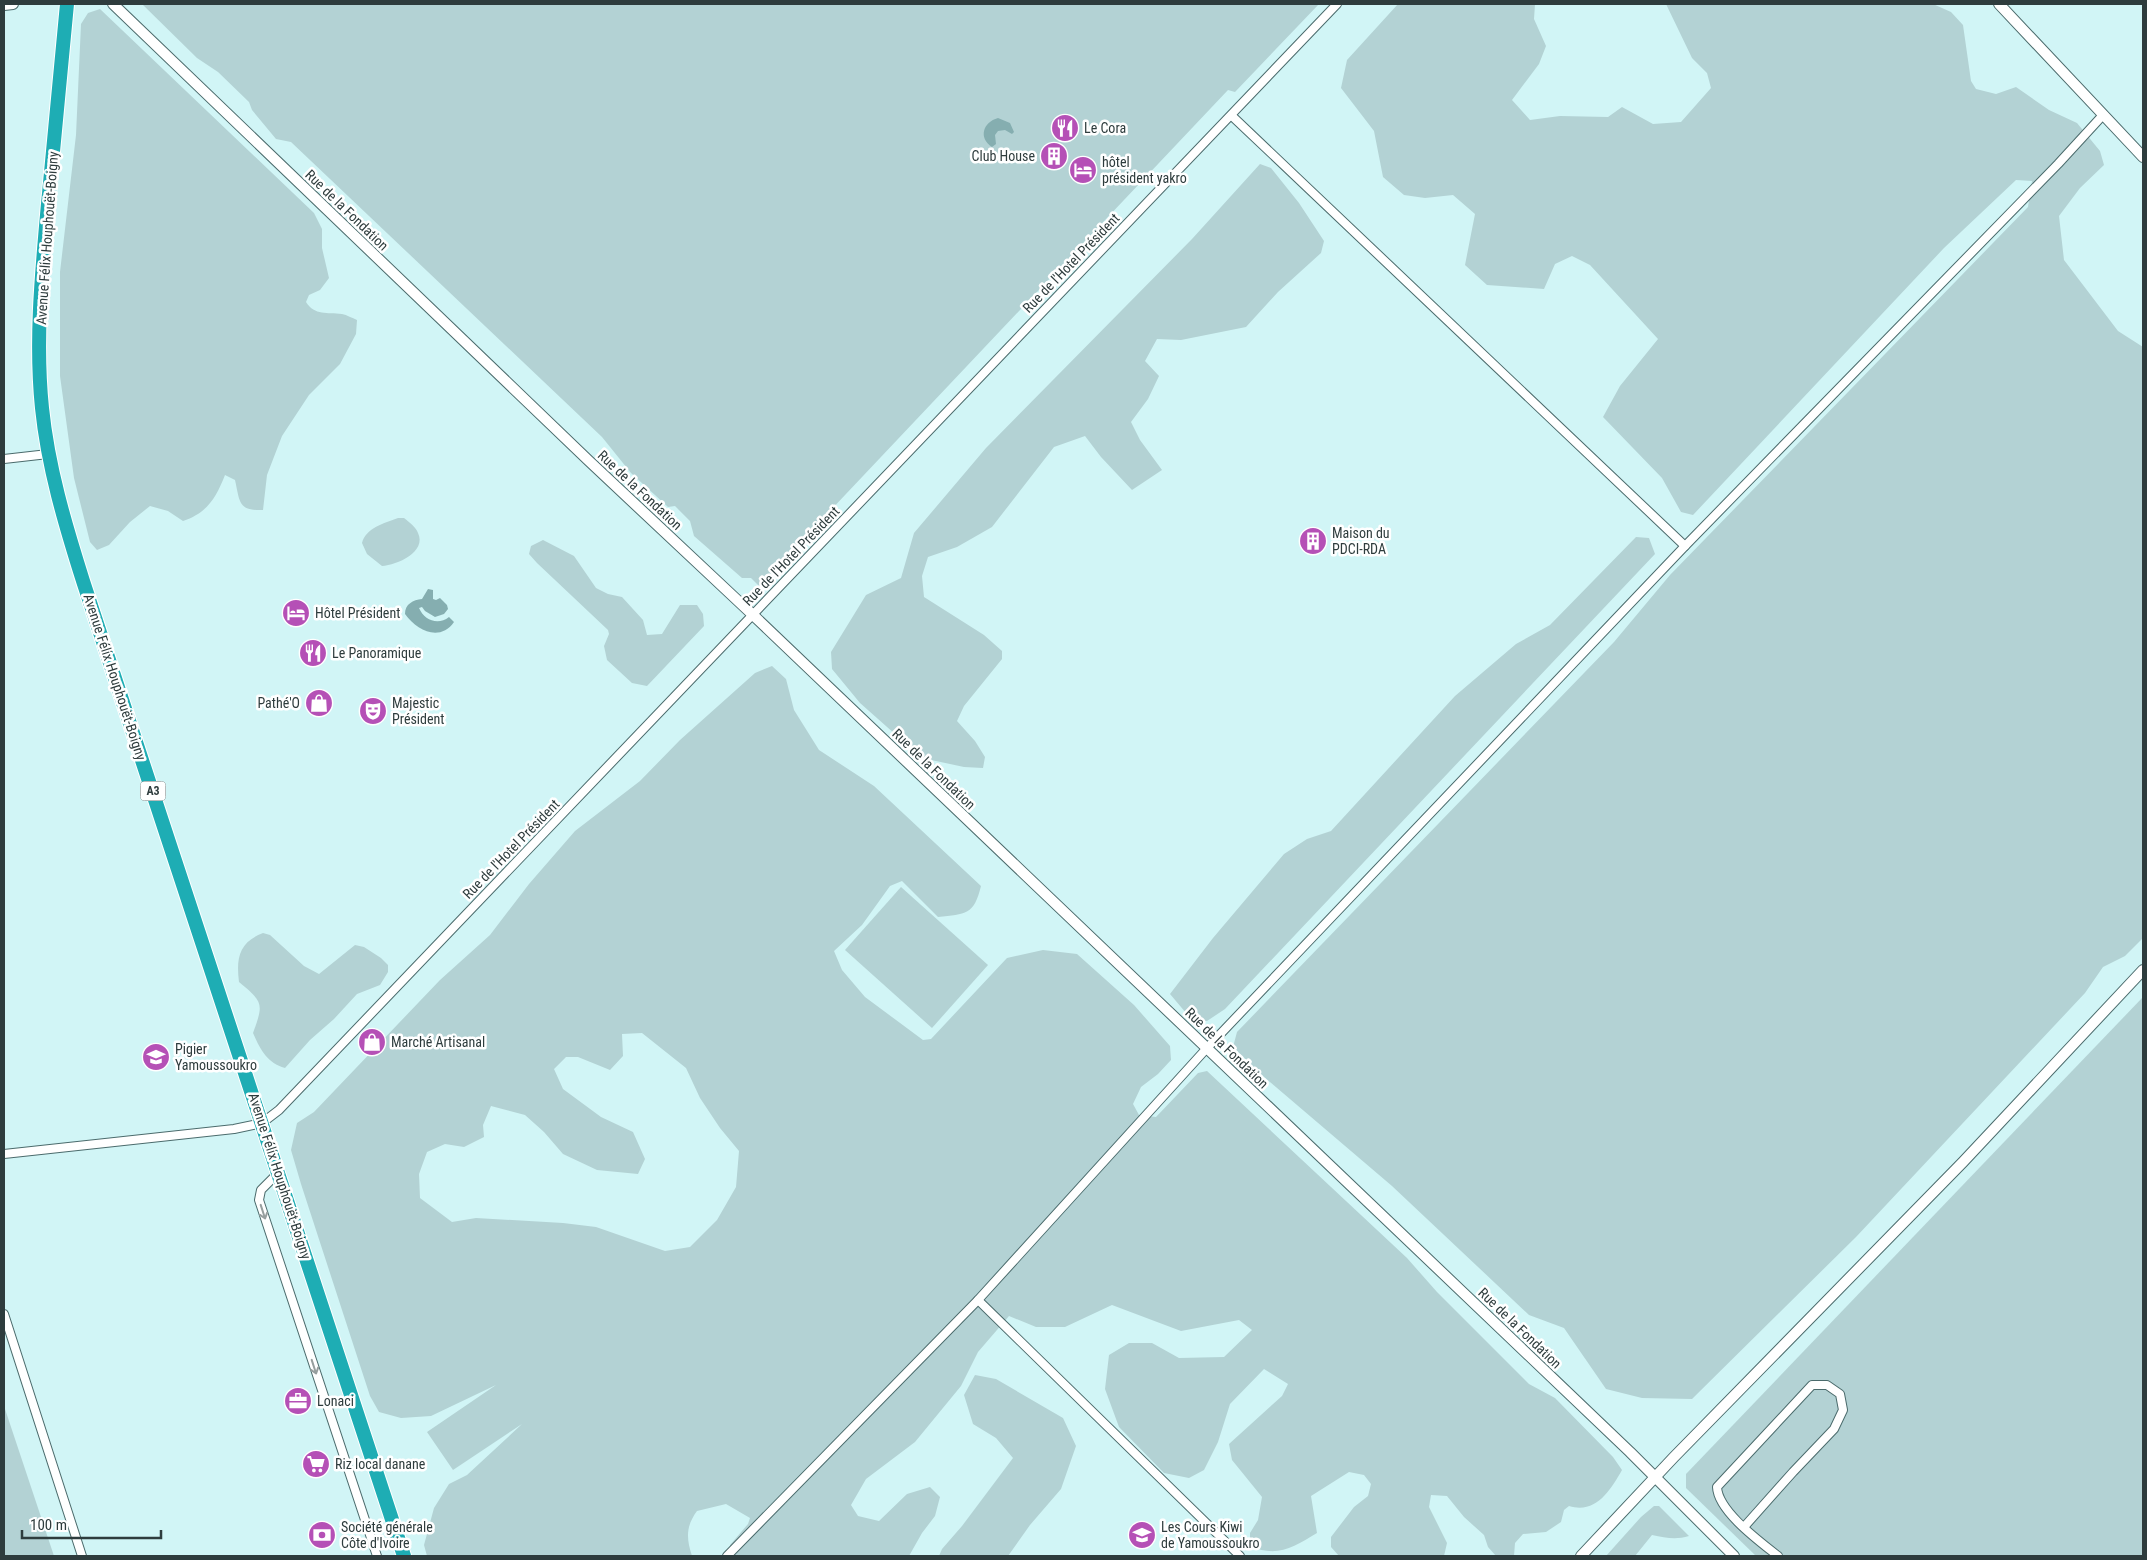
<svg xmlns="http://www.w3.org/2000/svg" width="2147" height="1560" font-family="'Roboto Condensed',sans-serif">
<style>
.green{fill:#b3d2d4;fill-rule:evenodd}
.water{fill:#85aeb0}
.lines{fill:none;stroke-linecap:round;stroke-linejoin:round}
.street-casing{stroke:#4b6b6c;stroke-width:10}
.secondary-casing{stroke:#4b6b6c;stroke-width:12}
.highway-casing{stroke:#fff;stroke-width:16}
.street{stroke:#fff;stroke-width:8}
.secondary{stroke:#fff;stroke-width:10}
.highway{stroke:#1eadb4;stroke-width:14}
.oneway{stroke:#969e9e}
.labels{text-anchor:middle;stroke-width:5;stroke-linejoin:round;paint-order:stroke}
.shield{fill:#fff;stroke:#6d7677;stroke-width:1}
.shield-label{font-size:12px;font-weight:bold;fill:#2e3c3d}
.poi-label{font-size:14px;fill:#2e3c3d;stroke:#fff;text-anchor:start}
.street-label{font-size:14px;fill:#2e3c3d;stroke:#fff}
</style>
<rect width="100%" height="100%" fill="#d1f5f6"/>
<!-- green -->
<g class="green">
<path d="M142,4h1177l-84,88 -7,-2 -469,496 -8,-8h-9l-48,-42 -4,-15 -15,-15 -7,1 -37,-34 -29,-36 -311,-295 -15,-3 -24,-29 -3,-8 -31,-30 -21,-14z"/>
<path d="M1398,4h137l-1,15 12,27 -7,18 -27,36 18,20 30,-4 48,1 14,-10 31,17 28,-2 30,-34 -4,-15 -15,-15 -26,-54h267l18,8 12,13 8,56 5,8 20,5 20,-7 33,23 28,13 23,28 4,14 -24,23 -21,28 5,44 54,71 25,16v591l-18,18 -22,11 -18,26 -229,244 -164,162 -50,-1 -36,-9 -42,-61 -35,-13 -137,-129 -129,-110 -30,-29 4,-15 377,-390 56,-67 358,-368 4,-26 -16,-1 -72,68 -251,267 -12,-3 -19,-34 -59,-61 17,-31 38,-47 -68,-74 -18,-9 -17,8 -11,25 -57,-4 -22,-20 10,-51 -22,-19 -28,3 -21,-3 -21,-18 -9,-46 -33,-43 6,-28z"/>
<path d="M100,9l214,204 8,16v19l7,30 -9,12 -11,5 -3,7c9,14 21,10 36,12 5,1 10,4 15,6l-1,14 -16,30 -31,31 -27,41 -15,39 -4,35c-25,1 -23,-8 -28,-30l-10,-5c-9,23 -18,38 -42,46l-15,-10 -18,-5 -20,16 -21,23 -12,5 -7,-8 -16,-64 -14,-102v-104l16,-137 5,-111 7,-11z"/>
<path d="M1260,164l11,4 28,35 25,38 -3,12 -43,39 -32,35 -65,13 -24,-1 -12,22 14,15 -11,23 -17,23 9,18 22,30 -30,20 -31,-33 -16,-21 -31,11 -62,80 -35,20 -29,10 -6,19 2,21 60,38 18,16v8l-38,47 -7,15 18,20 10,16 -2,11 -19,-1 -42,-9 -62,-55 -28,-34 -1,-17 35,-57 35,-17 13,-45 72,-85 206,-209z"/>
<path d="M398,518h6c5,4 12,9 14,15 9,19 -21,32 -36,33l-15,-12 -5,-11c4,-15 22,-20 36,-25z"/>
<path d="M1636,537l13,1 6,16 -430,455 -18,12 -15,-1 -22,-26 43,-56 71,-84 23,-15 24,-8 124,-135 61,-52 34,-19z"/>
<path d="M543,540l31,16 22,32 12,6 14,3 21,23 4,15 15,-1 18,-29h17l6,9 1,12 -57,60 -15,-3 -25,-23 -3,-14 5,-12 -1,-4 -71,-67 -8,-9 2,-8z"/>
<path d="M772,666l14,13 8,31 25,40 55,36 107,100c-7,29 -15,28 -43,31l-36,-36 -12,5 -28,39 -28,26 8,19 23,27 58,43 8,-1 76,-81 36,-8 34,4 57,51 36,41 1,14 -13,14 -17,13 -8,17 6,11 17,2 42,-44 9,-2 200,187 30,34 92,92 26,14 58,59 9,13c-12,21 -26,44 -53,36l-5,4 -3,12 -15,10 -23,2 -8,9 -1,13h-18l-8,-9 -4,-12 -20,-18 -17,-21 -16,-1 -2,12 18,36 -3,13h-105l-8,-9v-10l23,-30 14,-11 3,-12 -7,-9 -15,-3 -38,24 6,37c-23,14 -40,25 -67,13v-13l8,-13 4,-23 -30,-37 -3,-16 53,-48 6,-12 -24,-15 -34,35 -12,38 -14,28 -15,8 -25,-5 -45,-46 -14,-38 4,-34 20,-12h23l27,15 45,-1 28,-27 -13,-10 -58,11 -69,-26 -47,22h-29l-27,-11 -31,36 -17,34 -46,56 -49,37 -15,26 7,11 21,5 28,-27 23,-7 10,10 -5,19 -13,17 -13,23h-177l-2,-11 18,-21 2,-6 -24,-14 -29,7c-11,15 -11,27 -5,45h-265l-3,-11 10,-37 15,-24 18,-9 55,-51 -69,46 -26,-38 69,-47 -65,31 -30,2 -22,-6 -9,-16 -69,-212 -10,-34 6,-27 17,-11 126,-132 50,-45 39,-51 46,-53 65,-50 40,-41 75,-67zM642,1033l44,35 14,30 20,30 19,23 -3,36 -19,33 -27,27 -25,4 -69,-24 -33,-4 -87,-5 -24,4 -32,-24 -1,-24 8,-22 18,-8 19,3 20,-10 -1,-12 8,-19 34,9 19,17 19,22 34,16 41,4 7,-15 -12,-27 -32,-15 -38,-28 -9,-20 12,-12h12l32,13 13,-14 -1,-22z"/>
<path d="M901,887l87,78 -56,63 -87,-78z"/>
<path d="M263,933l7,2 34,31 15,8 36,-29 9,2 17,11 7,7v7l-8,13 -23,9 -23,25 -24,21 -25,28c-18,-5 -25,-19 -32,-35 11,-30 10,-31 -14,-51 -3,-24 0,-40 24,-49z"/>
<path d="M2143,997v559h-387l-70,-68v-14z"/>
<path d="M975,1375l21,4 67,39 13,28 -15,43 -31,36 -22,31h-69l3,-7 20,-23 51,-68 -17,-20 -23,-14 -9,-29z"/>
<path d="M4,1406l50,150h-50z"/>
<path d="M1654,1506h5l30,30c-13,4 -23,2 -37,-1l-17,21h-29l35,-39z"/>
</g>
<!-- water -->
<g class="water">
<path d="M998,118l12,5 4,9 -2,2 -7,-4 -7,1 -3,4 1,9 -4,3c-14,-9 -9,-25 6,-29z"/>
<path d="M428,589l5,1v9l3,1 4,-2 7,7 1,4 -4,5 -9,3 -10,-6 -3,-4 -3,1c5,12 19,18 30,9l5,5c-14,20 -37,9 -49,-8 0,-10 8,-14 17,-15z"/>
</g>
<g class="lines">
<!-- street casing -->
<g class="street-casing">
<g id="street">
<path d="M1232,116l453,430"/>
<path d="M4,459l44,-5"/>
<path d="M4,1154l230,-25 28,-6 17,-13 1058,-1106"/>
<path d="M279,1172l-18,18 -2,10 118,356"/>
<path d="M978,1300l262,256"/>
<path d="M4,1314l78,242"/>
<path d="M1744,1527l49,-55 41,-43 9,-19 -3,-16 -13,-9h-15l-95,102c1,24 42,54 61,69"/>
<path d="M727,1556l251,-256 229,-252 478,-502 373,-382 45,-49"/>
</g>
</g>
<!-- secondary casing -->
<g class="secondary-casing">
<g id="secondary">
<path d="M113,4l476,457 163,153 878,838 104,104"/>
<path d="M1999,4l144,153"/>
<path d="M4,5l9,-1"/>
<path d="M1581,1556l93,-99 289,-295 180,-192"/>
</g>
</g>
<!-- highway casing -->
<g class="highway-casing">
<path id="highway" d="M67,4c-6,66 -12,133 -19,200 -6,67 -13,136 -6,204 6,59 23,116 41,173l321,975"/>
</g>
<!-- street -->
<use href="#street" class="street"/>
<!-- secondary -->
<use href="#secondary" class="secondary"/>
<!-- highway -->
<use href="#highway" class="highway"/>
</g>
<!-- one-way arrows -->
<defs><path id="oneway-shaft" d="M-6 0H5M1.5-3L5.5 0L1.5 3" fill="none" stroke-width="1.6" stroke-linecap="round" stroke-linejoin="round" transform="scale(1.25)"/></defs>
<g class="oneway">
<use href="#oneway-shaft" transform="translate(263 1212) rotate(72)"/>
<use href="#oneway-shaft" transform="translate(314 1367) rotate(72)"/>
</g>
<!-- icons -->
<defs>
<g id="restaurant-disc" transform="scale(1.4375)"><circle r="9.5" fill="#b550b6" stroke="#fff"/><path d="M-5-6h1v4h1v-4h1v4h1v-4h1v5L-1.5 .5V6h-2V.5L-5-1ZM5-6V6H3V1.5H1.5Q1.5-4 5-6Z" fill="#fff"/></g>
<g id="building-disc" transform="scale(1.4375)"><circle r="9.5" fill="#b550b6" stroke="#fff"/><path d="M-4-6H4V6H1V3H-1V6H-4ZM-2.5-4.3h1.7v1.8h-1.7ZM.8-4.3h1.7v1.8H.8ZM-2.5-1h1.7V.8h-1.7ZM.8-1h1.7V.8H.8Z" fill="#fff"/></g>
<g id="hotel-disc" transform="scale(1.4375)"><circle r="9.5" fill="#b550b6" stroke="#fff"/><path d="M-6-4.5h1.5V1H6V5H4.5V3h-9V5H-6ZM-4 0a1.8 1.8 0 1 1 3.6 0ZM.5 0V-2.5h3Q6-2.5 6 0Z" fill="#fff"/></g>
<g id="shop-disc" transform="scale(1.4375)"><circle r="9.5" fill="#b550b6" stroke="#fff"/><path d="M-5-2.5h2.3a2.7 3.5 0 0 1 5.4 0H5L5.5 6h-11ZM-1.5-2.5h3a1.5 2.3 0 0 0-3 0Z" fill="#fff"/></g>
<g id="theatre-disc" transform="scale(1.4375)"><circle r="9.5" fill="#b550b6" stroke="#fff"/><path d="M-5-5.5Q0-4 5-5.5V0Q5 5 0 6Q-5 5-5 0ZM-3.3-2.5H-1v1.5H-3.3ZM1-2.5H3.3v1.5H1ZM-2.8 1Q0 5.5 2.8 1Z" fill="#fff"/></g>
<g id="school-disc" transform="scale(1.4375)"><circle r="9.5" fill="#b550b6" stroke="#fff"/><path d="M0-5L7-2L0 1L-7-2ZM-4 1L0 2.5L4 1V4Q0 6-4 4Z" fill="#fff"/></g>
<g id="office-disc" transform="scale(1.4375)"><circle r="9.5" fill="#b550b6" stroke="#fff"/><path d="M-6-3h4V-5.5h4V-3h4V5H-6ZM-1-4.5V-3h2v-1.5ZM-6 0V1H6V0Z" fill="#fff"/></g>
<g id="supermarket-disc" transform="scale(1.4375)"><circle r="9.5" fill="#b550b6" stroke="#fff"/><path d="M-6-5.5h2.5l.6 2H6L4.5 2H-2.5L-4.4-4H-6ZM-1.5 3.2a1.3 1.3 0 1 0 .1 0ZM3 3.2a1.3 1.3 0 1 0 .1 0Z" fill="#fff"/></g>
<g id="bank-disc" transform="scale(1.4375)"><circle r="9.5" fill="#b550b6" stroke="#fff"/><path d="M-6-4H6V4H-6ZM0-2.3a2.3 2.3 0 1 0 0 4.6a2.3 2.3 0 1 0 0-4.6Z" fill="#fff"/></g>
</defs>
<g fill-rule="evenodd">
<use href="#restaurant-disc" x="1065" y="128"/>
<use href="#building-disc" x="1054" y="156"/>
<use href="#hotel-disc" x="1083" y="170"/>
<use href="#building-disc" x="1313" y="541"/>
<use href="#hotel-disc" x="296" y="613"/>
<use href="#restaurant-disc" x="313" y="653"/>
<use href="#shop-disc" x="319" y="703"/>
<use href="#theatre-disc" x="373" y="711"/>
<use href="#shop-disc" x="372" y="1042"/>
<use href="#school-disc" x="156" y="1057"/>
<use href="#office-disc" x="298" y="1401"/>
<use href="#supermarket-disc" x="316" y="1464"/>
<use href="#bank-disc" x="322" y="1535"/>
<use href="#school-disc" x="1142" y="1535"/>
</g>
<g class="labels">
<!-- shield labels -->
<rect class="shield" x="140.5" y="781.5" width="25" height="19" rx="4"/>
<g class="shield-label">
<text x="153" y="795">A3</text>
</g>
<!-- poi labels -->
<g class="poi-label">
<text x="1084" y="133">Le Cora</text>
<text x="1035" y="161" text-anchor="end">Club House</text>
<text x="1102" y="167">hôtel<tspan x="1102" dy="16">président yakro</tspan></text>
<text x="1332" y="538">Maison du<tspan x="1332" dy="16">PDCI-RDA</tspan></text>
<text x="315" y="618">Hôtel Président</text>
<text x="332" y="658">Le Panoramique</text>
<text x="300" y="708" text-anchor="end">Pathé'O</text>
<text x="392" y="708">Majestic<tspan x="392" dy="16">Président</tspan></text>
<text x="391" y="1047">Marché Artisanal</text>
<text x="175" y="1054">Pigier<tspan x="175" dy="16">Yamoussoukro</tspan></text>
<text x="317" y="1406">Lonaci</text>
<text x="335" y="1469">Riz local danane</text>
<text x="341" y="1532">Société générale<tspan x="341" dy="16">Côte d'Ivoire</tspan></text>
<text x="1161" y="1532">Les Cours Kiwi<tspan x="1161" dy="16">de Yamoussoukro</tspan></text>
</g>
<!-- street labels -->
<g class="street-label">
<text transform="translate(347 210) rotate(44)" y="5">Rue de la Fondation</text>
<text transform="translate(47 238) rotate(-86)" y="5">Avenue Félix Houphouët-Boigny</text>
<text transform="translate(1071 263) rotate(-46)" y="5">Rue de l'Hotel Président</text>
<text transform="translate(640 490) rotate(43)" y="5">Rue de la Fondation</text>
<text transform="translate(791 556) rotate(-46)" y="5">Rue de l'Hotel Président</text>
<text transform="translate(115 677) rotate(72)" y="5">Avenue Félix Houphouët-Boigny</text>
<text transform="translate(934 769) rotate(44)" y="5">Rue de la Fondation</text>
<text transform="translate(511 849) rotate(-46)" y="5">Rue de l'Hotel Président</text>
<text transform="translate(1227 1048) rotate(44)" y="5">Rue de la Fondation</text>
<text transform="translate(280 1176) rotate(72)" y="5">Avenue Félix Houphouët-Boigny</text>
<text transform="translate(1520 1328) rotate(44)" y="5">Rue de la Fondation</text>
</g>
</g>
<!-- border -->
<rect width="2147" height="1560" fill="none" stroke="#2e3c3d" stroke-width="10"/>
<!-- scale -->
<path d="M22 1530v8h139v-8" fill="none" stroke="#2e3c3d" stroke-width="2.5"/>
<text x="30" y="1530" font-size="15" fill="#2e3c3d" stroke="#ffffff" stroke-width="4" paint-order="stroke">100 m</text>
</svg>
